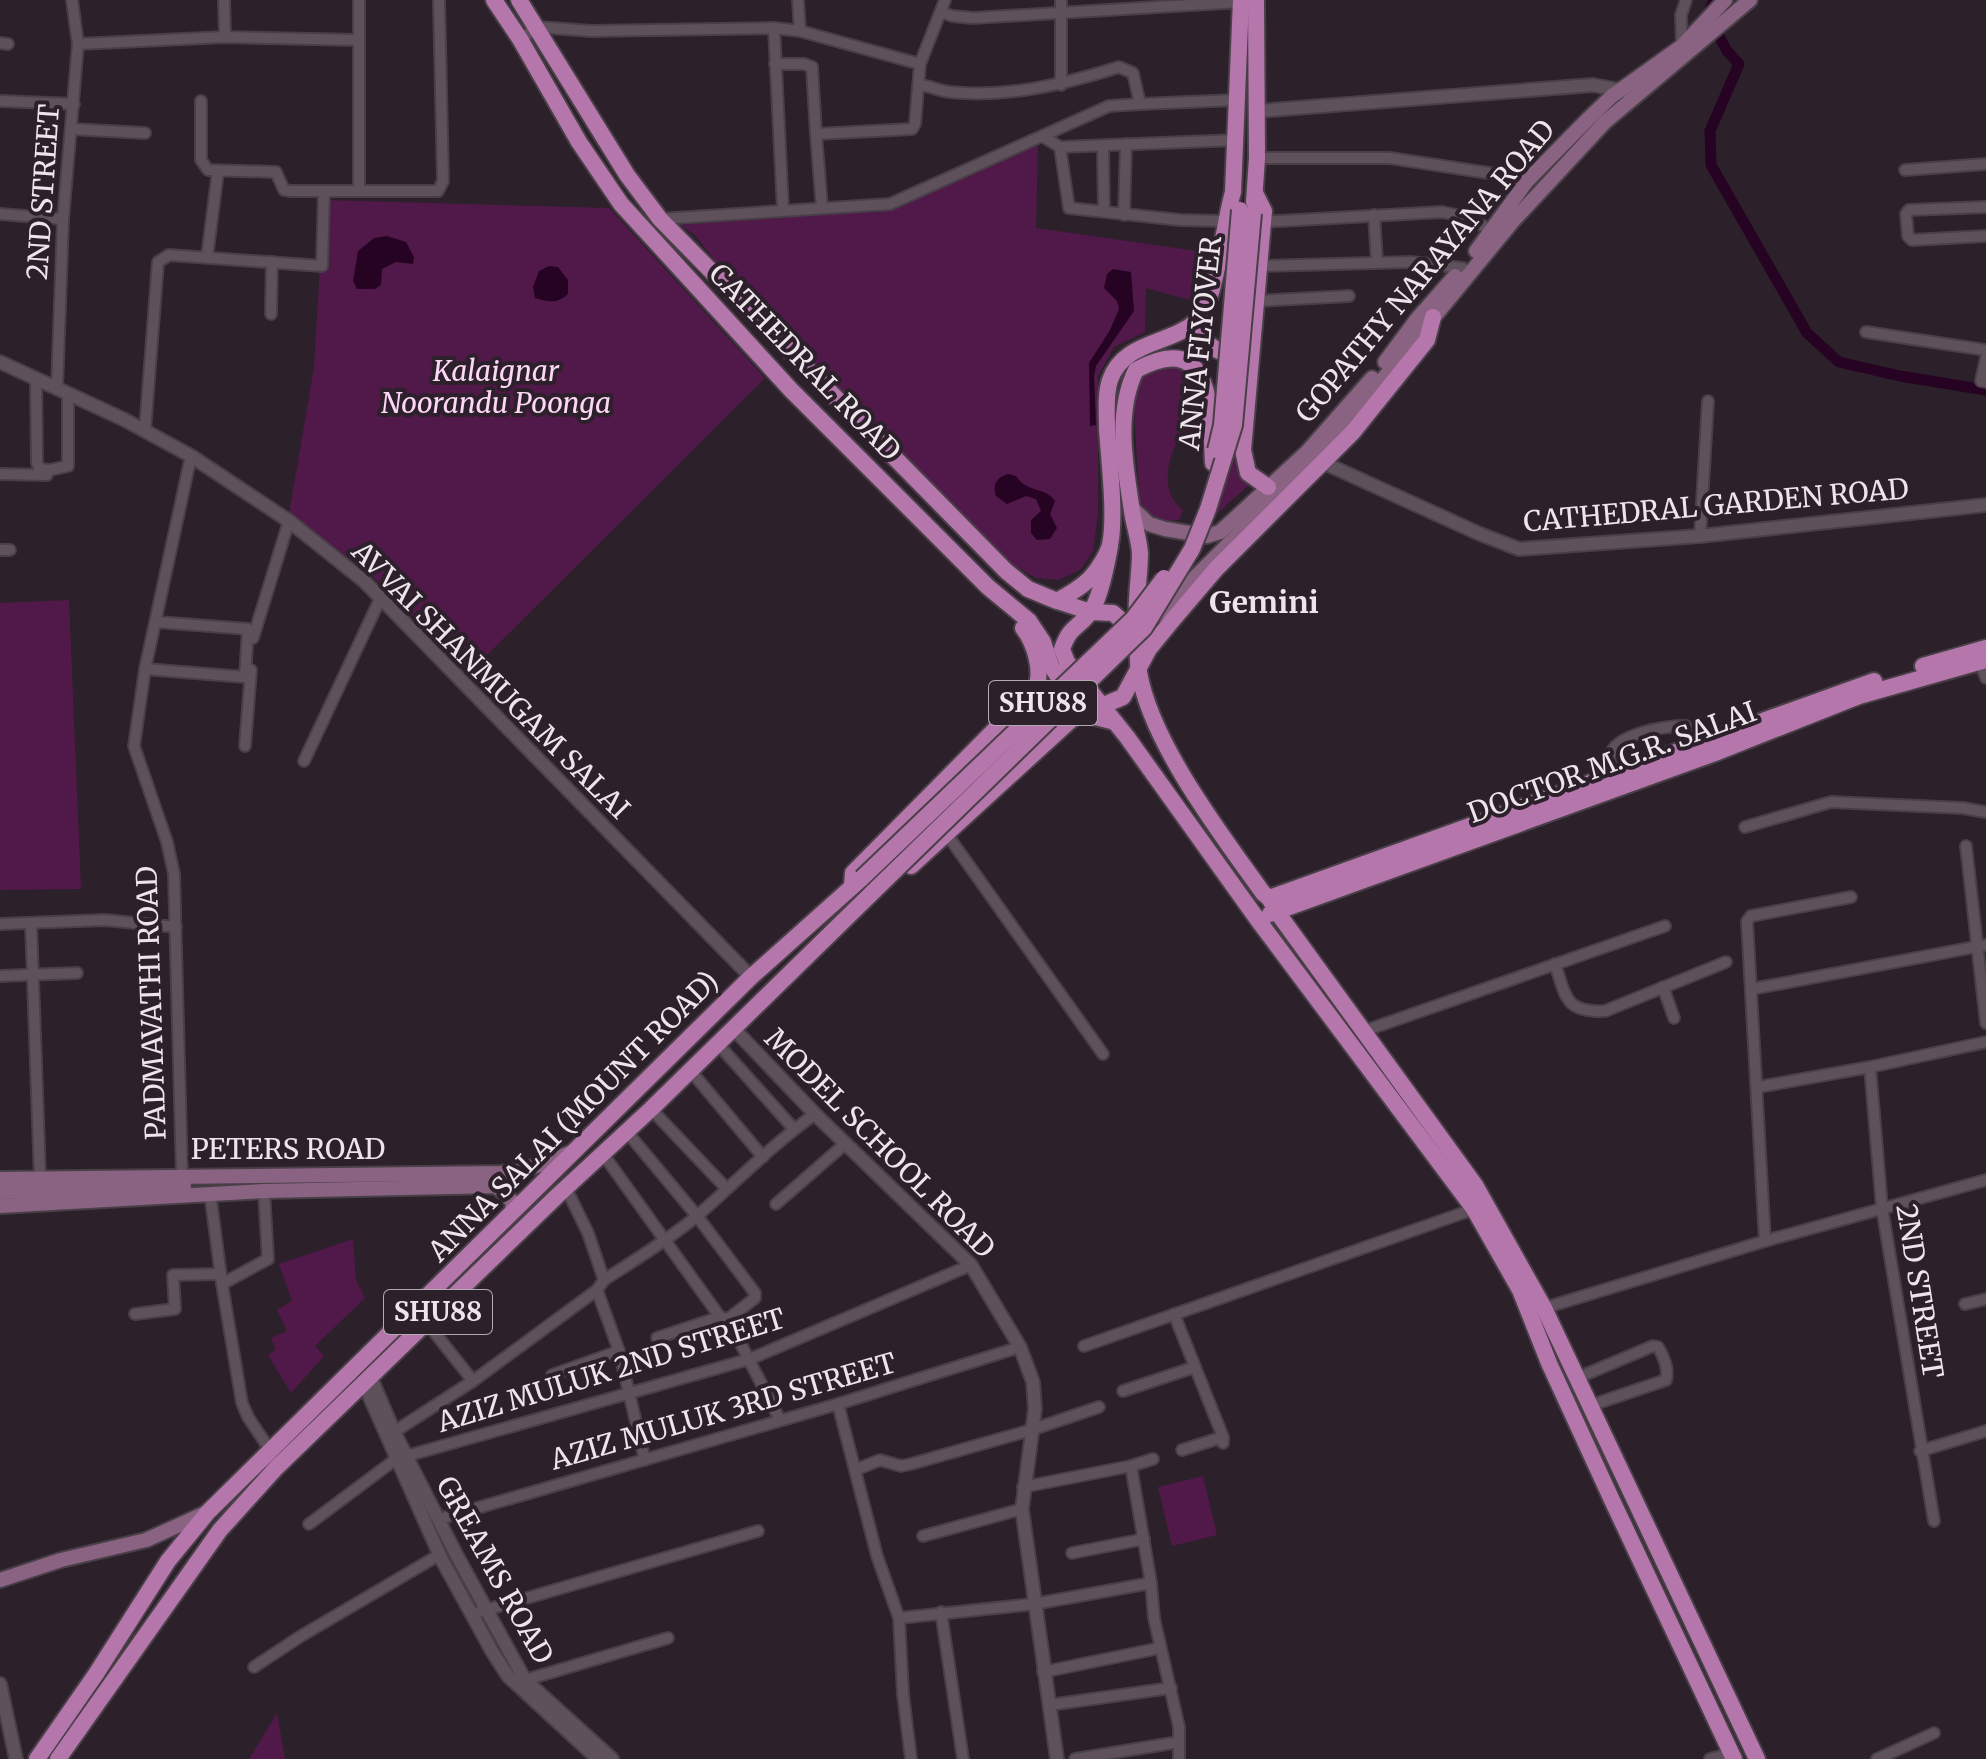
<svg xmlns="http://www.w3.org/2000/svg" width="1986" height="1759" font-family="Merriweather,serif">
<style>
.green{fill:#51194a}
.water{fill:#260322}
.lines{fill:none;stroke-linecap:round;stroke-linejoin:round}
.canal{stroke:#260322;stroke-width:11}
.minor-casing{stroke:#483f47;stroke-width:14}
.tertiary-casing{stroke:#483f47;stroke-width:16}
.secondary-casing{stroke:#483f47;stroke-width:18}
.primary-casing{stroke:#483f47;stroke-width:20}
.minor{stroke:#5f515c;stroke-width:10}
.tertiary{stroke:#5f515c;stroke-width:12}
.secondary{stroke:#8a6383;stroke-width:14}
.primary{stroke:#b576ab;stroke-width:16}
.primary-bridge-casing{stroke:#483f47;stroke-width:20;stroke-linecap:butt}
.primary-bridge{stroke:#b576ab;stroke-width:16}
.labels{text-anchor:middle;stroke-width:8;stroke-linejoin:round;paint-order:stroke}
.shield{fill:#2c202a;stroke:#b4aab2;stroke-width:2}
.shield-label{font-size:26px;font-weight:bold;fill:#eee5ec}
.street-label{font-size:28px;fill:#eee5ec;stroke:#2c202a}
.park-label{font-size:28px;font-style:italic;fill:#fed6f6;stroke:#2c202a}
.neighbourhood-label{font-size:30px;font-weight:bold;fill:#eee5ec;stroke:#2c202a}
</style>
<rect width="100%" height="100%" fill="#2c202a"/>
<!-- green -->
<g class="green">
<path d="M1038,145l-2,83 175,25 -11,50 -54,-15 -1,44 -31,15 -16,29v137l-5,38 -12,18 -22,11 -23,-2 -37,-21 -275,-285 -29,-37 -15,-10 210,-16z"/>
<path d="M324,200l285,8 156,170 -296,295 -100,-100 -80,-59 25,-147z"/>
<path d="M1172,367l16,5c12,20 12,39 12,62l-22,6c-12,22 -17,54 5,70l-4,10 -27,2 -12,-15 -7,-115c9,-18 19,-23 39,-25z"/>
<path d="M1233,447l6,22 13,13 -42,38z"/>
<path d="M69,600l12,289 -81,1v-287z"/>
<path d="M353,1239l3,41 9,18 -50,48 9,10 -33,37 -23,-38 8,-5 -5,-12 16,-7 -10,-21 15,-9 -13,-37z"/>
<path d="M1203,1476l14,59 -45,11 -14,-59z"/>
<path d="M277,1713l8,46h-36z"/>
</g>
<!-- water -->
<g class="water">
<path d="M387,236l19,6 8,15 -1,7 -17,-2 -14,7 -1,16 -6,4h-18l-4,-8 5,-30 16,-13z"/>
<path d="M549,266l9,1 10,13v14c-11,10 -20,8 -33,4l-2,-11 6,-16z"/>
<path d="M1113,269l18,3 3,39 -38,55 -2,10 2,49 -6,1 -1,-63 21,-33 9,-21 -2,-8 -13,-13 3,-14z"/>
<path d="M1009,474l7,2c12,18 29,10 39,25l-5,13 7,14 -7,11 -13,1 -6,-7v-13l10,-9 -5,-12 -10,-3 -19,8 -11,-8c-4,-11 1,-20 13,-22z"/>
</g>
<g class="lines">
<!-- canal -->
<path class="canal" d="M1714,0l-6,15 19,36 12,13 -29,67 1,34 96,168 32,29 61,14 86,14"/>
<!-- minor casing -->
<g class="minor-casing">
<g id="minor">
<path d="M224,0l1,37"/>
<path d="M359,0v190"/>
<path d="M798,0l2,31"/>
<path d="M941,12l11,4 21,2 268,-16"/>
<path d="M774,28l9,182"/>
<path d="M520,39l18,-12 53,4 183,-3 26,3 120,33 25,-64"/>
<path d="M0,43l8,1"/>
<path d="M78,44l147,-7 134,3"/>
<path d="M1682,46l-1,-31 5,-15"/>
<path d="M775,64h29l8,3 4,67"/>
<path d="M920,85c10,1 20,6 30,7 58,6 115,-8 169,-25l14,6 7,31 96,-4"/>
<path d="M1061,85v-85"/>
<path d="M0,101l74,3"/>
<path d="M201,101v59l7,10 68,2 8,18 7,1h147l5,-10 -4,-181"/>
<path d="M71,129l74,4"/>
<path d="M1042,136l18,11 177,-7"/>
<path d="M1103,146l1,65"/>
<path d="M1060,147l9,61 111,12 45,1"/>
<path d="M1257,158h133l112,17 25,6"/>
<path d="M1905,170l81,-6"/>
<path d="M1986,207l-77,3 -3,4 2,22 4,4 74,-4"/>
<path d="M822,208l-6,-74 96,-5 3,-5 5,-60"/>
<path d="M0,214l63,5"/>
<path d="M1124,215l2,-71"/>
<path d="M1374,215l3,47"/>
<path d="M660,219l230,-15 219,-98 31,-2"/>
<path d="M1263,222l179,-10 19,4 31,14"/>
<path d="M207,257l11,-86"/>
<path d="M1260,266l151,-4 52,6"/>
<path d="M1257,301l92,-5"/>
<path d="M271,314l1,-52"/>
<path d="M1866,332l120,18"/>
<path d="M1986,358l-5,23 5,1"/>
<path d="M36,379l1,84 3,6 10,1 18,-4v-72"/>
<path d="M57,389l6,-170 15,-175 -6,-44"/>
<path d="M145,430l13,-168 11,-7 153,11 2,-75"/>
<path d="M0,474l47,1"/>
<path d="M1700,536l8,-135"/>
<path d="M0,550h10"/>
<path d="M253,638l36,-117"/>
<path d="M1980,662l6,16"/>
<path d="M145,669l100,8 3,-48 -91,-7"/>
<path d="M245,746l6,-76"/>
<path d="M304,761l77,-164"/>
<path d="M1612,776c-1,-6 -3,-14 -2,-20 4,-22 58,-31 76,-30l15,18"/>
<path d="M1745,827l86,-25 132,6 23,4"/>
<path d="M946,833l157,221"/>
<path d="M1966,846l20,177"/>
<path d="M31,923l9,254"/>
<path d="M0,924l105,-4 71,7"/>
<path d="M1555,964c11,33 10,49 50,47l121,-49"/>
<path d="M0,976l77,-3"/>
<path d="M1663,987l11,31"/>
<path d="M1752,989l234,-44"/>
<path d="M1364,1031l301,-105"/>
<path d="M718,1044l76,85"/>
<path d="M1870,1067l12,141 52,313"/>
<path d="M690,1070l73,87"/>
<path d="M1758,1087l112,-20 116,-25"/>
<path d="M651,1109l75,79"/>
<path d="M627,1132l70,84 58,77v5l-27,21"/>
<path d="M603,1154l117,163 8,2 52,101"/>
<path d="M182,1176l-8,-302 -7,-32 -33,-96 11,-77 46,-213"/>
<path d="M566,1188l22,45 16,47"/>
<path d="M210,1193l12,91 20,119 6,14 22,33"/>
<path d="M776,1204l70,-61"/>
<path d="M1765,1241l-18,-320 4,-5 100,-19"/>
<path d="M222,1284l46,-25 -4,-68"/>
<path d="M597,1290l22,61 26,109"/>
<path d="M1965,1304l21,-5"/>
<path d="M1544,1308l221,-67 221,-61"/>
<path d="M135,1314l40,-5 -2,-34 47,-1"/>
<path d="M1174,1314l49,123v6"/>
<path d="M427,1323l46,58"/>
<path d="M657,1338l63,-21"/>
<path d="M1084,1346l393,-138"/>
<path d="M552,1375l67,-24"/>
<path d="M1577,1378l76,-32 5,1c6,10 11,21 8,33l-77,26"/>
<path d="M1123,1391l72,-24"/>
<path d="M838,1404l39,152 22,62 4,76 8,65"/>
<path d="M394,1432l79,-51 124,-91 7,-10c31,-20 64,-40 93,-64 39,-34 76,-72 118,-102"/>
<path d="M1182,1450l41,-13"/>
<path d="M1920,1451l66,-20"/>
<path d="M1131,1466l22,-7"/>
<path d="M855,1470l25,-10 21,6 10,-2 120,-34 68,-23"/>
<path d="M1023,1487l108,-21 20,117 3,35 25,109v32"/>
<path d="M439,1519l399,-115 182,-57"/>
<path d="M309,1524l87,-65 354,-100 221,-94"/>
<path d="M923,1536l99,-27"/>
<path d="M1072,1553l72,-14"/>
<path d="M479,1612l279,-81"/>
<path d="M941,1612l22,147"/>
<path d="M899,1618l135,-14 117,-21"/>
<path d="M254,1667l47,-31 138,-81"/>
<path d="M1043,1672l117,-24"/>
<path d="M525,1680l143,-42"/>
<path d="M1049,1705l122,-17"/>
<path d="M1075,1759l104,-17"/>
<path d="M1710,1759l22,-6"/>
<path d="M1877,1759l57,-26"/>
</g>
</g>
<!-- tertiary casing -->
<g class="tertiary-casing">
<g id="tertiary">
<path d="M1258,111l335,-26 32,6"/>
<path d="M0,362l125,58 66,36 98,65 75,60 387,396"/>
<path d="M1324,463l156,71 39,15 181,-13 286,-31"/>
<path d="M733,1028l82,86 156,151 49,82 13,35 2,27 -13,100 35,250"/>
<path d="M371,1378l23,54 63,124 68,124 87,79"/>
<path d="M364,1384l78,176 51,93 15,23 90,83"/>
<path d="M0,1684l16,75"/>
</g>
</g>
<!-- secondary casing -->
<g class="secondary-casing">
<g id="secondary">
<path d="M1476,251l51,-70 61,-62 24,-23 70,-50 43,-46"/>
<path d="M1385,362l32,-43 38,-43"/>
<path d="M1132,508l17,16 16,5 42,7 13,-4 86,-79 66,-75"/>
<path d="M1155,617l176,-175 182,-221 92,-99 145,-122"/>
<path d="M0,1179l501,-6 36,-7 35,-14"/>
<path d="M0,1192l184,-6"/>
<path d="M0,1206l264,-15 232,-5 16,15 1,10"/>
<path d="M0,1580l61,-20 85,-20 62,-28"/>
</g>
</g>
<!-- primary casing -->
<g class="primary-casing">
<g id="primary">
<path d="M494,0l26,39 59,103 42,62 170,186 197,197 41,34 14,21 8,24 33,48 31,8"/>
<path d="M519,0l108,175 33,44 346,352 22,18 29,12 34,11 22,1 25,22c0,12 -1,25 1,37 12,71 82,162 124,221l6,5 8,14 198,273 69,123 213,451"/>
<path d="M1255,193l9,18 -21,239 5,23 20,14"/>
<path d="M1254,202l3,-44 -1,-158"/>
<path d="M1187,329l30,21 24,9"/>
<path d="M1110,546c-3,17 -10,55 -21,68 -14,17 -18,11 -27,35l5,13 60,75 131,183 216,289 46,81 29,73 62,135 123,261"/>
<path d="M1057,601c12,-7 26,-14 35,-25 7,-8 15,-21 18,-31 6,-29 -1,-85 -3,-116 0,-16 -2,-34 3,-49 15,-42 66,-34 91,-64 14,-17 24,-97 32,-124l8,-192"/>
<path d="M1137,622c-2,-23 3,-46 3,-69 -1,-14 -6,-28 -8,-42 -7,-45 -17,-99 4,-141 78,-42 74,41 77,93"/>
<path d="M1923,666l63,-18"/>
<path d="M911,866l162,-148 50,-21 26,-48 22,-27 45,-53 137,-137 74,-92 6,-23"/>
<path d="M852,885l1,-12 182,-184c9,-17 -1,-47 -12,-61"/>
<path d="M1269,898l605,-217"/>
<path d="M1270,914l445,-161 144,-57 127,-36"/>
<path d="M37,1759l59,-85 72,-113 40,-49 543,-535 111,-99"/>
<path d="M58,1759l162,-229 56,-62 281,-272 94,-87 224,-219"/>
</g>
</g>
<!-- minor -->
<use href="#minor" class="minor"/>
<!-- tertiary -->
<use href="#tertiary" class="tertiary"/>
<!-- secondary -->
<use href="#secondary" class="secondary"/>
<!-- primary -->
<use href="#primary" class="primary"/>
<!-- primary-bridge casing -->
<g class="primary-bridge-casing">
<g id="primary-bridge">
<path d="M1216,450l6,-25 18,-215"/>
<path d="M862,878l271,-259 31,-41"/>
<path d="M875,890l269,-262 48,-79 16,-40 26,-84 19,-212"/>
</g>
</g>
<!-- primary-bridge -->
<use href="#primary-bridge" class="primary-bridge"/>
</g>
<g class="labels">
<!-- shield labels -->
<g class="shield">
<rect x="989" y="681" width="108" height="44" rx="6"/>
<rect x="384" y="1290" width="108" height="44" rx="6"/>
</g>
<g class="shield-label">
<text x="1043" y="712">SHU88</text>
<text x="438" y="1321">SHU88</text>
</g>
<!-- street labels -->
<g class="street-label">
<text transform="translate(43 192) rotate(-86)" y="10">2ND STREET</text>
<text transform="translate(1425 271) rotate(-50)" y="10">GOPATHY NARAYANA ROAD</text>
<text transform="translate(1200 343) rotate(-84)" y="10">ANNA FLYOVER</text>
<text transform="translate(805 362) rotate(46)" y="10">CATHEDRAL ROAD</text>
<text transform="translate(1716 505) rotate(-5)" y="10">CATHEDRAL GARDEN ROAD</text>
<text transform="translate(491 680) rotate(45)" y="10">AVVAI SHANMUGAM SALAI</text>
<text transform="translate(1612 762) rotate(-20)" y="10">DOCTOR M.G.R. SALAI</text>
<text transform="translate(151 1003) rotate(-92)" y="10">PADMAVATHI ROAD</text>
<text transform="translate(573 1116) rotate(-45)" y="10">ANNA SALAI (MOUNT ROAD)</text>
<text transform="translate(880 1143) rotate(45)" y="10">MODEL SCHOOL ROAD</text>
<text x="288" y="1159">PETERS ROAD</text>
<text transform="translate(1920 1291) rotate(81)" y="10">2ND STREET</text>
<text transform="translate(611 1370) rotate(-17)" y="10">AZIZ MULUK 2ND STREET</text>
<text transform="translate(723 1411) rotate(-16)" y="10">AZIZ MULUK 3RD STREET</text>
<text transform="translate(495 1570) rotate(61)" y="10">GREAMS ROAD</text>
</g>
<!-- park labels -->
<g class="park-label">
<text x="496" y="381">Kalaignar<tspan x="496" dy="32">Noorandu Poonga</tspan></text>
</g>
<!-- neighbourhood labels -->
<g class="neighbourhood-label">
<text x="1264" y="613">Gemini</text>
</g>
</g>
</svg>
